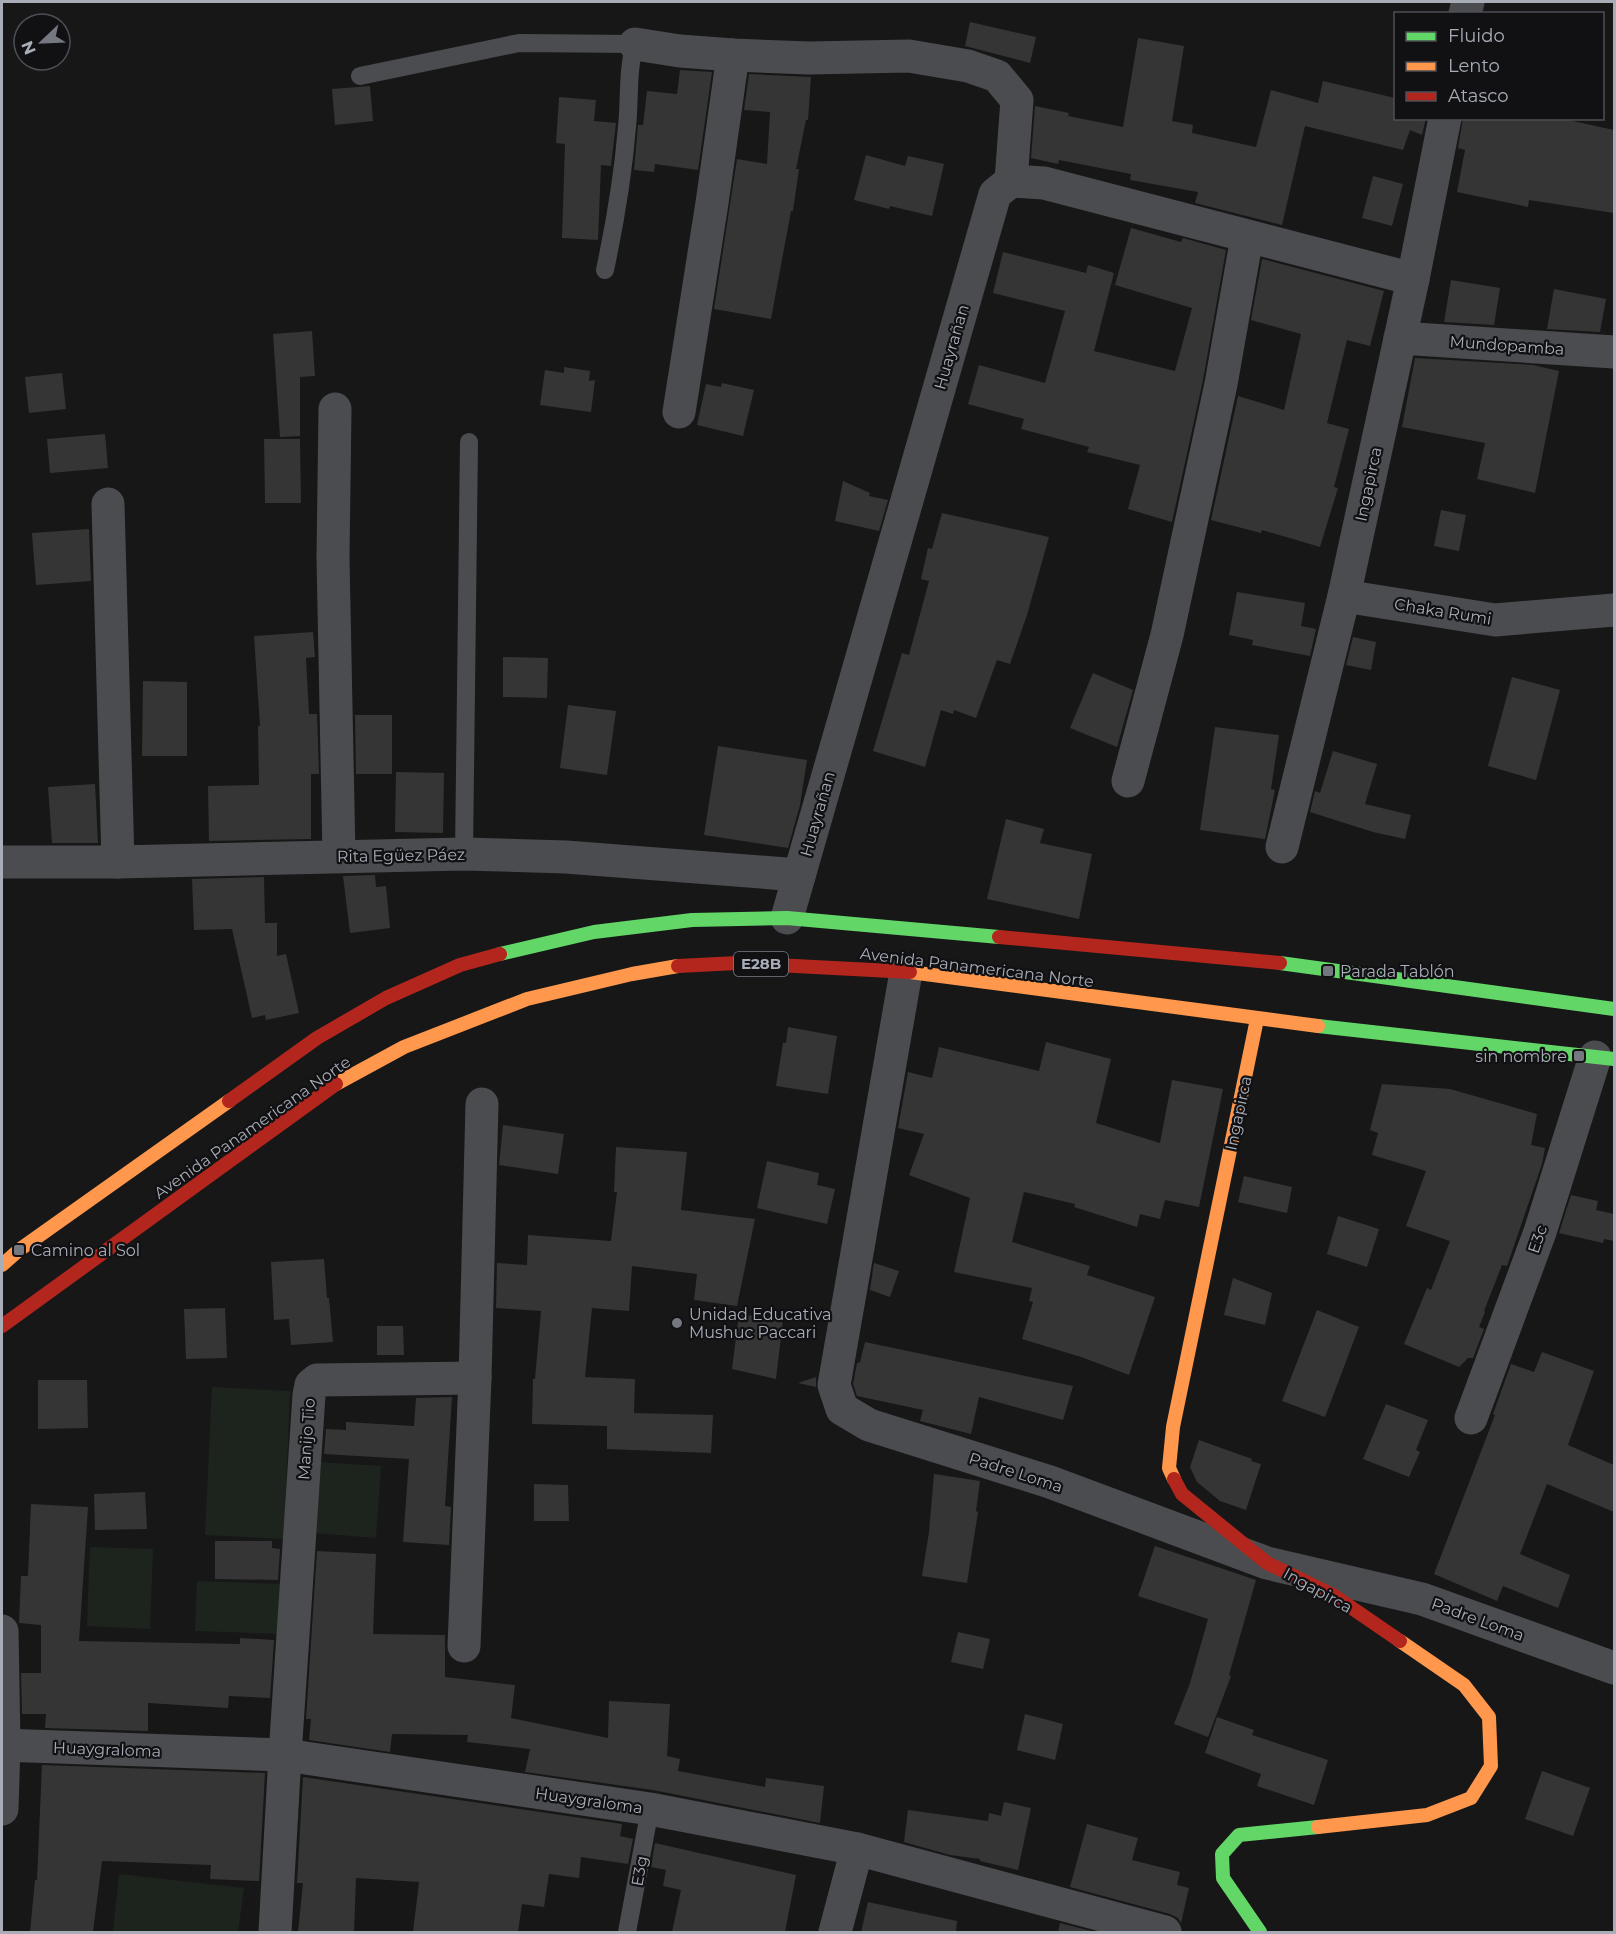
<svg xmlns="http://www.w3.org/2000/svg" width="1616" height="1934" font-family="Montserrat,sans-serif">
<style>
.green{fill:#1d241e}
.building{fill:#353536}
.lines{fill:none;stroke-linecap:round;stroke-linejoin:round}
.lane{stroke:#4b4c50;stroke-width:18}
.street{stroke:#4b4c50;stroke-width:33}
.fast{stroke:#63d668;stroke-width:14}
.slow{stroke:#ff974d;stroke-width:14}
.jam{stroke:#b3261e;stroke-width:14}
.poi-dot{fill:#757880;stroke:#111113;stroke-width:2}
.labels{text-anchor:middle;stroke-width:4.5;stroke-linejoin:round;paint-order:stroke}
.shield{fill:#111113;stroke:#7b7e86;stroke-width:1.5}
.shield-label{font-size:15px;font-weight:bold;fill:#a8adb8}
.street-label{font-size:16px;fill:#a8adb8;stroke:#111113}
.poi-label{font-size:16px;fill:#a8adb8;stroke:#111113;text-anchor:start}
</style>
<rect width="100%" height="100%" fill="#171717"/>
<!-- green -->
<g class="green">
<path d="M212,1387l78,4 -6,148 -79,-4z"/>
<path d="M319,1462l62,4 -5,72 -62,-5z"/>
<path d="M90,1547l63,2 -3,80 -63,-3z"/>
<path d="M197,1581l88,3 -1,50 -89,-3z"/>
<path d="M119,1874l125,14 -6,44h-125z"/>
</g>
<!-- building -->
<g class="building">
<path d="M970,22l66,15 -6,26 -65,-17z"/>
<path d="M1138,38l46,8 -12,75 21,4 -1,8 64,14 15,-57 47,13 5,-22 72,17v20h31l-4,17 -12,-5 -7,20 -98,-24 -23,99 -87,-22 3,-11 -68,-12 1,-6 -72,-14 -1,4 -27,-6 4,-52 34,7 -1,3 55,11z"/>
<path d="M680,70l32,2 -14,98 -43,-6 -1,8 -20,-2 4,-45h5l4,-34 30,3z"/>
<path d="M749,74l62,3 -3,43h-2l-10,49h3l-6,42h-2l-20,108 -57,-10 23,-150 30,5 3,-52 -26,-2z"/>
<path d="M370,86l3,35 -38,4 -3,-36z"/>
<path d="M559,97l37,3 -2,21 22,2 -5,43 -10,-1 -3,75 -36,-2 3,-94 -9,-1z"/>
<path d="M1463,118h96l55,12v83l-85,-13 -1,7 -71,-15 8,-42 -7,-2z"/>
<path d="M866,155l39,11 3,-10 36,8 -12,52 -42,-10 -1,3 -35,-9z"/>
<path d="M1373,176l30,8 -11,42 -30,-8z"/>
<path d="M1131,228l50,14 2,-4 43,12 -23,130 -31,142 -44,-13 12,-44 -53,-13 2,-5 -68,-18 3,-10 -56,-15 11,-39 66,18 20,-72 -72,-18 10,-41 83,21 2,-8 26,8 -20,78 81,20 17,-63 -77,-23z"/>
<path d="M1262,259l122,32 -14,55 -23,-6 -20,83 22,6 -15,58 4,1 -18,59 -58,-17 -1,3 -50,-13 27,-124 46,14 17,-76 -50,-14z"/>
<path d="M1451,280l49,8 -6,37 -50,-3z"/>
<path d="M1554,289l52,10 -6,33 -53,-3z"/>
<path d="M312,331l3,45 -15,1v59l-20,1 -7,-103z"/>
<path d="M1415,358l118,7 26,6 -24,122 -58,-14 8,-36 -83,-16z"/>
<path d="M564,367l26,4 -1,10 6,-1 -4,32 -51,-7 5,-35 19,3z"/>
<path d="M62,373l4,36 -37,4 -4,-36z"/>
<path d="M722,383l32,7 -11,46 -46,-11 9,-41 15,3z"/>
<path d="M105,434l3,34 -58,5 -3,-34z"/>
<path d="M264,439h36l1,64h-36z"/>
<path d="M843,481l27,12 -1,3 19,4 -9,31 -44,-10z"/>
<path d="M1441,510l25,5 -7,36 -25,-5z"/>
<path d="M942,513l107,24 -22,78 -17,49 -13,-4 -21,58 -22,-8 -1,4 -12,-4 -16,57 -52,-16 29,-98 7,2 20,-74 -8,-2 7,-31 4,1z"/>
<path d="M89,529l2,52 -55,4 -4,-52z"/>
<path d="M1237,592l68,11 -4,23 15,3 -6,27 -58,-11 1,-5 -24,-5z"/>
<path d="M313,632l2,25 -9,1 3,56h8l2,60h-8v65l-102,2 -1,-55 51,-1 -1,-59h2l-6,-90z"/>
<path d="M1353,637l23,5 -5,28 -25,-5z"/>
<path d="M503,657l45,1 -1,40 -44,-1z"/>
<path d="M1093,673l40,17 -16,57 -47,-19z"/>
<path d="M1512,677l48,13 -24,90 -48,-14z"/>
<path d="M143,681l44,1v74h-45z"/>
<path d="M568,705l48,6 -9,64 -47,-7z"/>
<path d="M355,715h37v59h-36z"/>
<path d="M1215,727l64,8 -8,54 4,1 -10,49 -65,-9z"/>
<path d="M718,746l89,14 -7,45 -12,43 -84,-13z"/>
<path d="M1333,751l44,13 -12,40 46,11 -6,24 -32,-7 -63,-20 5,-21 5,2z"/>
<path d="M396,772l48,1 -1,60 -48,-1z"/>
<path d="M95,784l3,59h-46l-4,-56z"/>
<path d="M1006,819l38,10 -4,14 52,11 -13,65 -92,-20z"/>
<path d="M375,875l1,12 10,-1 4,42 -40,5 -7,-57z"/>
<path d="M264,877l1,46h12v33l9,-2 13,59 -33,7 -1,-5 -13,3 -20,-89 -38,1 -2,-51z"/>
<path d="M788,1027l49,9 -9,58 -52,-8 7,-43h3z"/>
<path d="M1046,1042l65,17 -15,64 64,20 12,-63 51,9 -24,118 -34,-7 -5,19 -20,-5 -3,13 -63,-20 1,-3 -51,-12 -12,50 78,24 -3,9 68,22 -26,78 -48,-18 -59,-18 11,-37 -4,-1 3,-13 -78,-16 16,-74 -61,-23 15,-41 -26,-6 10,-56 24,6 7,-31 100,24z"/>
<path d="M1382,1084l68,5 87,25 -6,31 14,3 -3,16 -35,102 -5,-1 -18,46 1,1 -6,15 5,2 -11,29h-5l-9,9 -55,-23 23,-56 4,2 19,-49 -44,-15 20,-55 -54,-16 6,-22 -8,-3z"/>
<path d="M503,1125l61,9 -6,40 -59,-9z"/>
<path d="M616,1147l71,5 -6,58 74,9 -18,87 -43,-6 3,-26 -65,-8 -3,45 -37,-3 -7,69 50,2 -1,34 79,2 -2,38 -104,-4v-23l-75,-2 1,-45h2l6,-68 -45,-3 1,-45 30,2 1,-30 83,6 6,-49h-3z"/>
<path d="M767,1161l52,12 -2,12 18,4 -8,35 -70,-16z"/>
<path d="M1244,1176l48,11 -5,26 -49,-11z"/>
<path d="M1571,1195l27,6 -2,9 18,4v27l-10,-2 -1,4 -44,-10z"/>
<path d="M1338,1216l41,13 -12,38 -40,-13z"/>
<path d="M324,1259l3,39h2l4,44 -42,3 -2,-26 -15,1 -3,-58z"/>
<path d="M874,1263l25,8 -9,26 -20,-7z"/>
<path d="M1233,1278l39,15 -7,32 -41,-10z"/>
<path d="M225,1308l2,50 -41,1 -2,-50z"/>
<path d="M1317,1310l42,17 -34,90 -43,-16z"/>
<path d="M739,1314l44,6 -7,59 -44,-10z"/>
<path d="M377,1326h26l1,29h-27z"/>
<path d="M865,1342l208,44 -10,34 -84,-23 -8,37 -51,-13 3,-11 -66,-14 -4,-12 4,-21 3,-1z"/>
<path d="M1542,1352l52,19 -26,74 46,20v47l-67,-28 -27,70 50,21 -12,33 -55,-22 -6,15 -63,-27 61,-159 -2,-1 18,-50 23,8z"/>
<path d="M816,1377v10l-18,-4z"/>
<path d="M38,1380h49l1,48 -50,1z"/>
<path d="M452,1397l-7,109 6,1 -2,38 -46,-3 6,-83 -85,-5 2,-25 20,1v-8l68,4 2,-28z"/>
<path d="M1386,1404l42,16 -12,30 4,2 -11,25 -46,-18z"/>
<path d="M1199,1440l53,19 -1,2 10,3 -15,46 -26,-9 -23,-19 -7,-15z"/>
<path d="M934,1474l46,7 -4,30 2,1 -11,71 -45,-7 7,-44z"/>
<path d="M534,1484l34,1 1,36h-35z"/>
<path d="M145,1492l2,37 -52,1 -1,-36z"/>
<path d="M31,1504l57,3 -9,134 161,3v-6l34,2 -4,58 -41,-2 -1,12 -80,-5v28l-103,-3 1,-14h-24l-1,-41h20v-48l-22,-2 2,-47h7z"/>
<path d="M215,1541h57v7l8,1 -2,31 -63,-1z"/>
<path d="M1155,1546l101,34 -27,95 2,1 -23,61 -34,-13 16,-41 18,-64 -70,-23z"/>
<path d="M317,1551l59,3 -3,80 72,1v42l70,8 -4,33 97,20 1,-37 61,3 -3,52 13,3 -2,12 87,16 1,-9 58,8 -4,37 -167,-33 -128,-18 5,-23 -63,-7 1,-7 -76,-1 -2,18 -81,-12 2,-21h-5z"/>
<path d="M958,1632l32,7 -7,30 -32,-7z"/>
<path d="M1025,1714l38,10 -8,36 -38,-10z"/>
<path d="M1217,1717l37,13 -2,5 76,25 -14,45 -57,-19 4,-12 -56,-21z"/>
<path d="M42,1765l223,8 -6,108 -49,-2 1,-14 -109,-4 -9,71h-63l5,-52h2z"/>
<path d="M1542,1771l48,17 -17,48 -48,-17z"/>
<path d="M303,1777l319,47 -2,12 13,3 -5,25 -47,-7 -2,21 -30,-4 -5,33 -22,-3 -4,28h-105l6,-50 -63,-4 -2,54h-56l5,-49h-6z"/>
<path d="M1004,1802l27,6 -13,62 -38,-9v-2l-30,-4 -46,-13 4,-32 80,11 1,-8 12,3z"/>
<path d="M1087,1824l51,14 -6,22 48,12 -3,13 12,3 -8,35 -3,-5 -8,-4 -100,-27z"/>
<path d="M655,1843l141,32 -11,57h-113l9,-42 -18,-4 3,-16 -15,-3z"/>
<path d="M868,1902l89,19 -1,11h-95z"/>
<path d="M1060,1923l35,9h-37z"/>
</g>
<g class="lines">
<!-- lane -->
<g class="lane">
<path d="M360,76l159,-33 116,1c-8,26 -5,55 -8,83 -4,48 -12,96 -22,143"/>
<path d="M464,854l5,-412"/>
<path d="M627,1932l23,-123"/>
</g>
<!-- street -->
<g class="street">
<path d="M1465,14l3,-12"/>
<path d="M635,44l45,7 53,4 76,3 100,-2 59,10 29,10 20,24 -6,81"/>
<path d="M1400,338l214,14"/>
<path d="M335,409l-2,149 6,298"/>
<path d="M679,412l33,-209 21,-148"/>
<path d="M108,504l10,358"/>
<path d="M1344,596l151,24 119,-10"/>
<path d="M1128,781l39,-146 54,-251 26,-147"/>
<path d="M1282,847l62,-251 69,-317 32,-161"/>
<path d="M2,862h116l346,-8 102,3 233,18"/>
<path d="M787,918l208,-724 16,-13 33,2 369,96"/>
<path d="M906,972l-72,413 8,24 27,16 181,57 217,81 155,36 192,69"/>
<path d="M1471,1418l69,-186 55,-175"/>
<path d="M2,1631l2,114 -2,64"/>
<path d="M464,1646l11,-268"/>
<path d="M2,1745l283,10 365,54 207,40 308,83"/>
<path d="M275,1932l10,-177 24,-360 2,-10 6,-5 158,-2 7,-274"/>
<path d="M835,1932l22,-83"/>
</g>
<!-- fast -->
<g class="fast">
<path d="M500,954l94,-22 98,-12 95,-2 212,19"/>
<path d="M1280,963l334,46"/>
<path d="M1318,1026l296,33"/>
<path d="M1260,1932l-37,-54 -1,-24 17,-19 79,-8"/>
</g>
<!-- slow -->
<g class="slow">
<path d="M910,972l408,54"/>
<path d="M336,1084l68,-37 123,-48 105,-25 46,-8"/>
<path d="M2,1265l17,-15 210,-149"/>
<path d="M1174,1479l-5,-11 4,-41 84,-408"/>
<path d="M1318,1827l109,-12 44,-17 20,-32 -2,-49 -25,-32 -64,-44"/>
</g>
<!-- jam -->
<g class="jam">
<path d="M999,937l281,26"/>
<path d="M678,966l59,-3 173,9"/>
<path d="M229,1101l88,-63 69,-40 74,-33 40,-11"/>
<path d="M2,1326l334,-242"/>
<path d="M1174,1479l8,15 85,69 66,32 67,46"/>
</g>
</g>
<!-- markers -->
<g class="poi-dot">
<rect x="1322" y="965" width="12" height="12" rx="3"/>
<rect x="1573" y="1050" width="12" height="12" rx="3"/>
<rect x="13" y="1244" width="12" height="12" rx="3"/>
<circle cx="677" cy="1323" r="6"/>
</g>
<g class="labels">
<!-- shield labels -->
<rect class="shield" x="734" y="952" width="54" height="24" rx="4.5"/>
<g class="shield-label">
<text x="761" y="969">E28B</text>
</g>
<!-- street labels -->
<g class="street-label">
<text transform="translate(1507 345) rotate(4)" y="6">Mundopamba</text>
<text transform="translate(951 347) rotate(-74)" y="6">Huayrañan</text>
<text transform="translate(1368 484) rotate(-78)" y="6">Ingapirca</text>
<text transform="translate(1443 611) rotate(9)" y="6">Chaka Rumi</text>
<text transform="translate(817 814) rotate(-74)" y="6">Huayrañan</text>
<text transform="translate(401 855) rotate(-1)" y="6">Rita Egüez Páez</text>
<text transform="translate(977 967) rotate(7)" y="6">Avenida Panamericana Norte</text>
<text transform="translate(1238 1113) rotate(-78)" y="6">Ingapirca</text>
<text transform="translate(252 1127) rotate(-35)" y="6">Avenida Panamericana Norte</text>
<text transform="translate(1537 1239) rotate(-71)" y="6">E3c</text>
<text transform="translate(306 1439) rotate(-86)" y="6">Manijo Tio</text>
<text transform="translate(1016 1472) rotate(18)" y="6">Padre Loma</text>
<text transform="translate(1318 1590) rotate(29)" y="6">Ingapirca</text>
<text transform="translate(1478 1619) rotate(20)" y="6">Padre Loma</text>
<text transform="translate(107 1749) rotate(2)" y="6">Huaygraloma</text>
<text transform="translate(589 1800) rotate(8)" y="6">Huaygraloma</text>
<text transform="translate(639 1871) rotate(-80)" y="6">E3g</text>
</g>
<!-- poi labels -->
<g class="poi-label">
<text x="1340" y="977">Parada Tablón</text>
<text x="1567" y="1062" text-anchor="end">sin nombre</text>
<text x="31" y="1256">Camino al Sol</text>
<text x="689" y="1320">Unidad Educativa<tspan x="689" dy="18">Mushuc Paccari</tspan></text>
</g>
</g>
<!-- border -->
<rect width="1616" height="1934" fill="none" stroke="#a8adb8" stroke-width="6"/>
<!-- legend -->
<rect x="1394" y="12" width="210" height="108" fill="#111113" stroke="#4d4f55" stroke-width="1.5"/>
<rect x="1406" y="32" width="30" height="9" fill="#63d668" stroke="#4d4f55" stroke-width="1.5"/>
<text x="1448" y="42" font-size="18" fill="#a8adb8">Fluido</text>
<rect x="1406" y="62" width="30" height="9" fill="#ff974d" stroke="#4d4f55" stroke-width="1.5"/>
<text x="1448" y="72" font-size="18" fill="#a8adb8">Lento</text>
<rect x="1406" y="92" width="30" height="9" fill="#b3261e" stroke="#4d4f55" stroke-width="1.5"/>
<text x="1448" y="102" font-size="18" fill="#a8adb8">Atasco</text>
<!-- north arrow -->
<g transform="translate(42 42) rotate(247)"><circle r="28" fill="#111113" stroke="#4d4f55" stroke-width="1.5"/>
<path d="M0-4.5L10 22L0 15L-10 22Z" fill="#757880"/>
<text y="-9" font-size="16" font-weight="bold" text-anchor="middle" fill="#a8adb8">N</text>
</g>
</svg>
